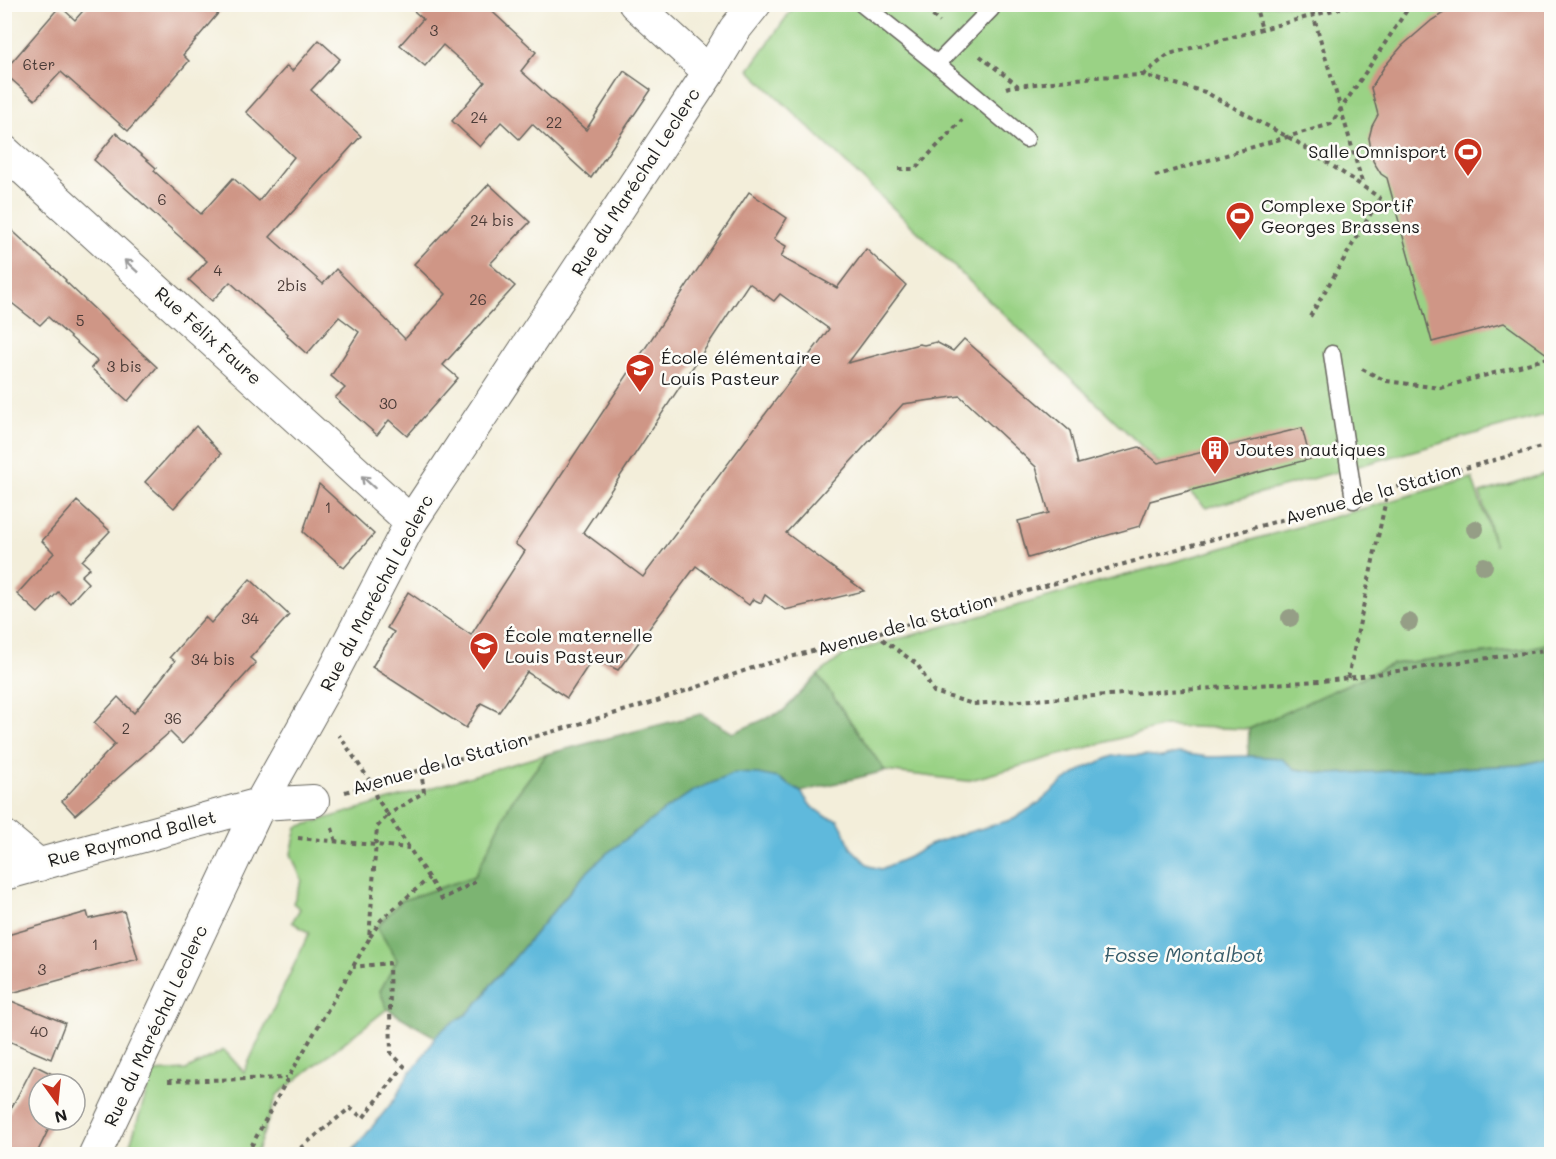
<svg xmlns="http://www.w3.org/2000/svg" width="1556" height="1159" font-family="Mali,sans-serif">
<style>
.green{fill:#9ad285;stroke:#5b7750;stroke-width:1.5}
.forest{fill:#7bb472;stroke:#4c6847;stroke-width:1.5}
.water{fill:#5eb9dc;stroke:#3d6a7c;stroke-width:1.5}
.building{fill:#cf9686;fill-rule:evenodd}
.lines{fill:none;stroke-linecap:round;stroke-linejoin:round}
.lane-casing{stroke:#67665e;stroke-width:19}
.street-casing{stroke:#67665e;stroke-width:34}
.path{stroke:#67665e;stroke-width:4;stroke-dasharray:4.5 4.5;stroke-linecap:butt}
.lane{stroke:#fff;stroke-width:16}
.street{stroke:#fff;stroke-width:32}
.tree{fill:#959e86}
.oneway{stroke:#999}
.labels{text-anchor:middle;stroke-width:5;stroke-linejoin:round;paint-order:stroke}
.number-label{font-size:15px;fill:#493a36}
.poi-label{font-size:18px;fill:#1c1c1c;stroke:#fdfcf7;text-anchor:start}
.street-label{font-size:18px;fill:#1c1c1c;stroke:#fdfcf7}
.water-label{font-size:20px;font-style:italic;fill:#365b69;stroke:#fdfcf7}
</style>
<rect width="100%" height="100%" fill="#fdfcf7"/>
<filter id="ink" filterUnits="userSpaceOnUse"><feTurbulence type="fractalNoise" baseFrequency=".0167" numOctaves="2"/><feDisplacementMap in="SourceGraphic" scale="12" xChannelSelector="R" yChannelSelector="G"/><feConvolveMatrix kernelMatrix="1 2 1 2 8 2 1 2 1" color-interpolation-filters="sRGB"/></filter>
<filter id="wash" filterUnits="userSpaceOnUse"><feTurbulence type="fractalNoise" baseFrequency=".008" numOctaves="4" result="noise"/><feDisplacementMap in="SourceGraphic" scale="24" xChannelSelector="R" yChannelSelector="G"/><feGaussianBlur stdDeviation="1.35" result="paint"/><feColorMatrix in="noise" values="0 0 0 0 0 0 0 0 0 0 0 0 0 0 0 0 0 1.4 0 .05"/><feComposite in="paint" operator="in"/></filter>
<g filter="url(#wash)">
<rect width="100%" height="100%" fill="#f3eeda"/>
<!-- green -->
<g class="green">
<path d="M795,5h756v408l-345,95 -457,-438z"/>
<path d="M1551,472v171l-22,5 -137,16 -143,65 -85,-3 -197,55 -82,-10 -67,-96 27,-21 627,-176 23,68 -15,-53z"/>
<path d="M547,754l-36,48 -36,74 -74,25 -4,59 -17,31 7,18 -110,86 -21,59h-129l26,-82 33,-2 38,-20 20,22 65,-139 -17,-11 8,-13 -7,-6 9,-22 -11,-27 6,-27z"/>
</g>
<!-- forest -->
<g class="forest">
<path d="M1551,643v115l-30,7 -192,9 -34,-5 -14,-11 -33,-2 1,-27 143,-65 137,-16z"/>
<path d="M818,675l67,96 -84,21 -23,-14 -85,13 -31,21 -56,42 -26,25 -73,88 -15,16 -8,13 -17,18 -20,12 -12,11 -48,-28 -7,-18 17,-31 -20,-33 24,-26 74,-25 36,-74 36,-48 154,-40 32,19 50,-22z"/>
</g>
<!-- water -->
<path class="water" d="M1179,753l30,4 39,-1 33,2 14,11 34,5 192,-9 30,-7v396h-1201l44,-54 16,-28 10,-11 15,-24 12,-11 20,-12 17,-18 8,-13 15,-16 73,-88 26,-25 56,-42 31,-21 42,-18 23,1 20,4 23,14 10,14 14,10 13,4 6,11 7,17 18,18 12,3 28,-12 20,-12 23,-8 62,-18 26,-17 24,-21 21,-13 28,-12 32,-1 17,2z"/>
<g id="blocks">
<!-- building -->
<g class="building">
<path d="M89,4h137l-43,51 6,6 -61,70 -67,-59 -26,28 -31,-27v-2l56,-65 15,14z"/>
<path d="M406,4h78l52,48 -15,19 65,59 38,-59 27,19 -60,88 -59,-54 -13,15 -18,-17 -21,25 -28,-26 33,-39 -42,-37 -18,21 -25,-21 23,-26z"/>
<path d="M1458,4h93v353l-47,-34 -72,19 -45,-164 -6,-4 -8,-13 -4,-23 3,-12 6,-11 -7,-27 13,-21 18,-21 30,-26z"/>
<path d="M319,40l21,19 -29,31 50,46 -91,101 53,47 13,-15 69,70 41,-45 -32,-30 75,-80 41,38 -40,42 25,22 -72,79 15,13 -51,58 -18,-16 -12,15 -42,-37 10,-10 -14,-12 28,-44 -20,-15 -32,37 -20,-18 1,-2 -58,-52 -18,19 -23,-21 18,-19 -113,-101 22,-27 40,35 -2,3 47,43 32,-36 26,23 35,-44 -48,-45 41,-46 5,5z"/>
<path d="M749,192l38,26 -13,21 12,7 -5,11 56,31 29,-39 40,36 -58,78 71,-19 5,1 12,-3 17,9 11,-12 106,92 8,33 61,-17 19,16 144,-35 8,31 -160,42 -10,25 -112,32 -10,-37 31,-8 -13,-46 -76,-71 -57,8 -117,129 78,58 -79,19 -20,-15 -4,8 -8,-4 -4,6 -53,-39 -78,104 -25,-12 -26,40 -40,-26 -28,40 -18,-9 -15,25 -94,-61 22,-35 -7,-4 21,-36 63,43 54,-84 -10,-7zM749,283l25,18 6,-7 49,35 -186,248 -60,-45z"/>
<path d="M4,223l62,57 -1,1 43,41 49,45 -29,34 -37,-33 6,-7 -49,-44 -8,8 -36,-28z"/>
<path d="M196,426l25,28 -47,54 -29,-26z"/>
<path d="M319,484l55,50 -30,34 -41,-36z"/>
<path d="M77,501l33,30 -28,30 8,7 -9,8 7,7 -18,20 -12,-11 -20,21 -21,-19 37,-41 -12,-12z"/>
<path d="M250,579l39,36 -39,43 6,5 -74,81 -12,-12 -95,83 -13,-14 53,-57 -21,-21 24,-26 16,16 41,-52 -5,-4 35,-40 6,6z"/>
<path d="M124,911l14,48 -134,36v-59l83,-24 2,7z"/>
<path d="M4,998l61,25 -14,36 -47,-20z"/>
<path d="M34,1065l36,18v1h-31v36h14l-17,35h-32v-33z"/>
</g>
</g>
</g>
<g filter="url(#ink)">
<use href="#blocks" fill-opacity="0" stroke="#67665e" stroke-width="1.5"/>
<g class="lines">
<!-- lane casing -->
<g class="lane-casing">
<g id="lane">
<path d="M862,4l75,60 89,75"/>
<path d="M937,64l54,-55"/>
<path d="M1332,354l22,146"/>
</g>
</g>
<!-- street casing -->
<g class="street-casing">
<g id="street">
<path d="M635,4l74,68"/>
<path d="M4,151l407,371"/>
<path d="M4,836l35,29"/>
<path d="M4,874l256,-70 53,-3"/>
<path d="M95,1154l165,-350 64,-114 87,-168 298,-450 26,-43 20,-25"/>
</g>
</g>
<!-- path -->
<g class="path">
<path d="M919,4l21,18"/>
<path d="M1255,4l7,26"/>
<path d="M1310,4l53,181"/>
<path d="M980,56l37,29"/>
<path d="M1143,75l26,-21 187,-50"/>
<path d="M1006,88l3,-1 86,-10 48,-2 62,17 92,50 83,56 -72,122"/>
<path d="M899,169h16l47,-49"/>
<path d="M1155,176l176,-52 80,-120"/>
<path d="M1362,369l24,12 54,7 112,-31"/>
<path d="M1379,492l173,-48"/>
<path d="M875,634l42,30 17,28 39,12 361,-24 218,-31"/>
<path d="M1348,678l40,-188"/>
<path d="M421,770l3,22 -36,23 54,84 37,-19"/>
<path d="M345,792l309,-90 101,-35 573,-160"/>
<path d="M332,828l4,14"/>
<path d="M298,838l111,10"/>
<path d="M370,937l11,-17 48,-42"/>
<path d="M168,1081l119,-3"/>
<path d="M247,1154l41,-76 81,-139 8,-112 11,-12 -12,-18 -4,-13 -33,-49"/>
<path d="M294,1154l4,-4 52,-42 13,10 41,-52 -13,-13 -2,-90 -36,4"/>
</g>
<!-- lane -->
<use href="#lane" class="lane"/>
<!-- street -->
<use href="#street" class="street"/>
</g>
<!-- trees -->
<g class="tree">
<circle cx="1475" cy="529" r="9"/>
<circle cx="1484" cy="566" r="9"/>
<circle cx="1290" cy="618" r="9"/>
<circle cx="1409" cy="622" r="9"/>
</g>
<!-- one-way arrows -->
<defs><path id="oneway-shaft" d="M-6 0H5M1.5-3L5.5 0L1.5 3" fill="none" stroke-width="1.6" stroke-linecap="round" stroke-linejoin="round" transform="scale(1.5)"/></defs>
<g class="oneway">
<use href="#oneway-shaft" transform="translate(131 266) rotate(-138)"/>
<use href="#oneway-shaft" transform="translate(368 482) rotate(-138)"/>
</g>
</g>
<!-- icons -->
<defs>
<g id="stadium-pin" transform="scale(1.5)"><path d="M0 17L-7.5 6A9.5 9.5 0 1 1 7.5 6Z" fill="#c8321e" stroke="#fdfcf7"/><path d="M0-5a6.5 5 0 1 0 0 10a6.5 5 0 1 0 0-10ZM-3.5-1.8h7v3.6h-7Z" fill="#fff"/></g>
<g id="school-pin" transform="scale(1.5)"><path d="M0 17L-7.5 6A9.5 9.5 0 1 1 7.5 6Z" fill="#c8321e" stroke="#fdfcf7"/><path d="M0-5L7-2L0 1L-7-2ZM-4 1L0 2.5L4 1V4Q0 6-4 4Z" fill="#fff"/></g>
<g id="building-pin" transform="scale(1.5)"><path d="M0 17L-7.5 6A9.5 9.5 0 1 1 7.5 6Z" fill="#c8321e" stroke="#fdfcf7"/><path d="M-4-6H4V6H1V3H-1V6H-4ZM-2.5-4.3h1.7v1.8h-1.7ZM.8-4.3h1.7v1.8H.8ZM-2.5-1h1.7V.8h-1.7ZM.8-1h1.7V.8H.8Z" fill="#fff"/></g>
</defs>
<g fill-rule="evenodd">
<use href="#stadium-pin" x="1468" y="152"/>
<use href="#stadium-pin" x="1240" y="216"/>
<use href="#school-pin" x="640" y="368"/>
<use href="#building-pin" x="1215" y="450"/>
<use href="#school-pin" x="484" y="646"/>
</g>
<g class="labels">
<!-- number labels -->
<g class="number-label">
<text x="434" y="36">3</text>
<text x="39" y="70">6ter</text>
<text x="479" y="123">24</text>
<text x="554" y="128">22</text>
<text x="162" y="205">6</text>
<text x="492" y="226">24 bis</text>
<text x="218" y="276">4</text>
<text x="292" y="291">2bis</text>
<text x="478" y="305">26</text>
<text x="80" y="326">5</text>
<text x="124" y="372">3 bis</text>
<text x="388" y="409">30</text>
<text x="328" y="513">1</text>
<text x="250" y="624">34</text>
<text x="213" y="665">34 bis</text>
<text x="173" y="724">36</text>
<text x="126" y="734">2</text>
<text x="95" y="950">1</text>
<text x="42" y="975">3</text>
<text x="39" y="1037">40</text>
</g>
<!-- poi labels -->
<g class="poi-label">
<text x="1447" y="158" text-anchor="end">Salle Omnisport</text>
<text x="1261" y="212">Complexe Sportif<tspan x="1261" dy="21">Georges Brassens</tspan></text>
<text x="661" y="364">École élémentaire<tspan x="661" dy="21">Louis Pasteur</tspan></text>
<text x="1236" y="456">Joutes nautiques</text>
<text x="505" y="642">École maternelle<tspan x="505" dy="21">Louis Pasteur</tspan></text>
</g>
<!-- street labels -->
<g class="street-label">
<text transform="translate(636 182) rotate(-57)" y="6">Rue du Maréchal Leclerc</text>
<text transform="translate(208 336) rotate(42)" y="6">Rue Félix Faure</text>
<text transform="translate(1373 494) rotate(-16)" y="6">Avenue de la Station</text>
<text transform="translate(377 593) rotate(-62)" y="6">Rue du Maréchal Leclerc</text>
<text transform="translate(905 625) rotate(-16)" y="6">Avenue de la Station</text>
<text transform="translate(440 764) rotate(-16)" y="6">Avenue de la Station</text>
<text transform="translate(132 839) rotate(-15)" y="6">Rue Raymond Ballet</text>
<text transform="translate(156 1026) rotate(-65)" y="6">Rue du Maréchal Leclerc</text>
</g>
<!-- water labels -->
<g class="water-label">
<text x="1184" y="962">Fosse Montalbot</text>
</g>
</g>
<!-- margin -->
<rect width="1556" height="1159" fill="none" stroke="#fdfcf7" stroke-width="24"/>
<!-- north arrow -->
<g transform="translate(57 1102) rotate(165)"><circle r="28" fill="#fdfcf7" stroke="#a3a29f" stroke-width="1.5"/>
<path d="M0-4.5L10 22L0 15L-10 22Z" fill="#c8321e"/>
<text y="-9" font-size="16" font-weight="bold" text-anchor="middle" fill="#1c1c1c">N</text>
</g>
</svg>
